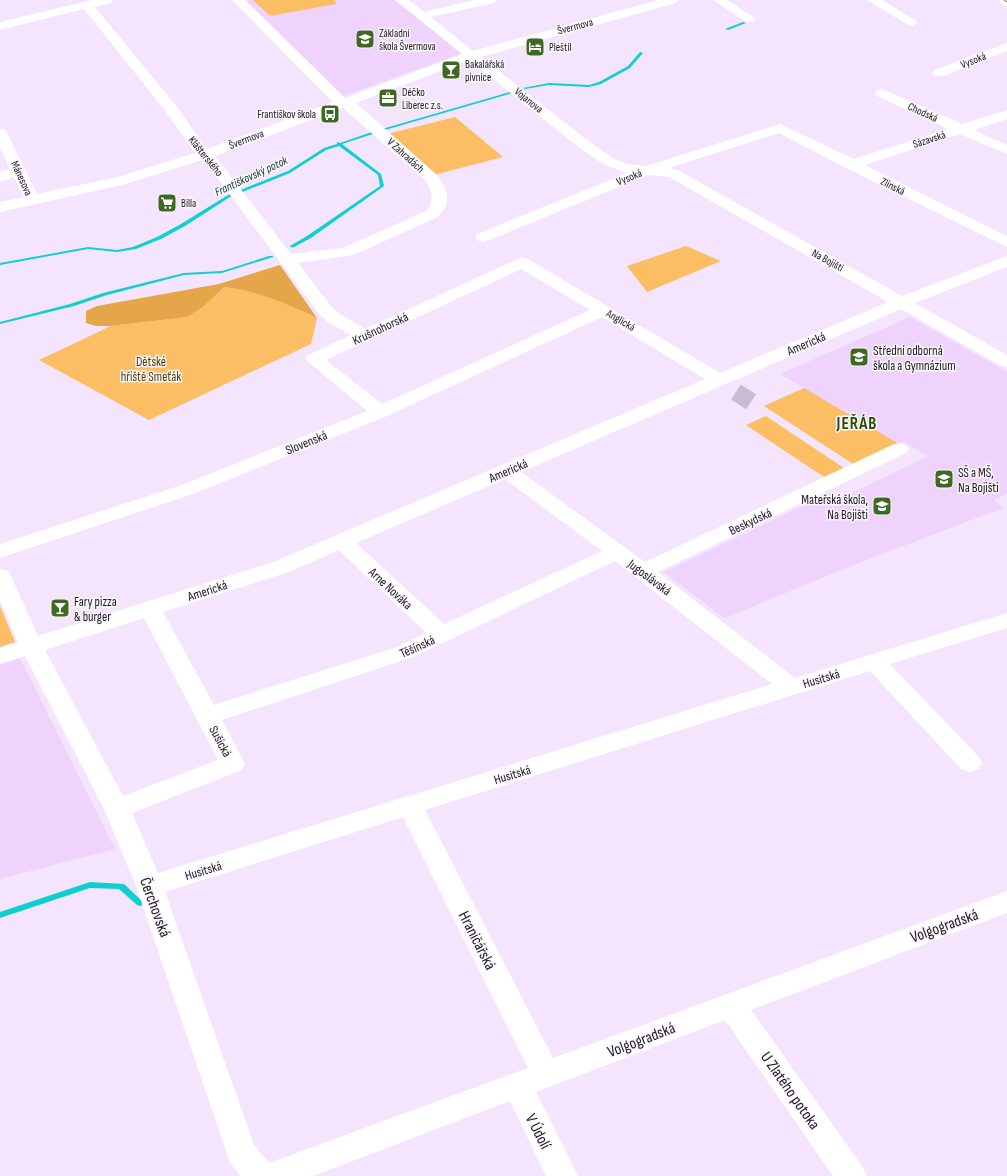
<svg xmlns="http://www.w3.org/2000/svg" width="1007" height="1176" font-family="'Sofia Sans Condensed',sans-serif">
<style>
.built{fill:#efd3fc}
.green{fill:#fbbe65}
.forest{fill:#e4a648}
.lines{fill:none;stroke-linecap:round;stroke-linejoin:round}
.stream{fill:#0ed0d0;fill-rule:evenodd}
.minor-tunnel{stroke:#cbbad3;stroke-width:18;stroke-dasharray:18 8;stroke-linecap:butt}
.minor{fill:#fff;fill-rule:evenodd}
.tram{stroke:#73647b;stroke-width:1}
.labels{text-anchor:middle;stroke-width:3;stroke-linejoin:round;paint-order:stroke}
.far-street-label{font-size:11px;fill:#23142a;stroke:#f8f8f8}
.far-poi-label{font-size:11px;fill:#23142a;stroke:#f8f8f8;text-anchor:start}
.far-water-label{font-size:12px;font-style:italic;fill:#163837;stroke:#f8f8f8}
.street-label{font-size:13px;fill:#23142a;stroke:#f8f8f8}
.poi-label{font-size:13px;fill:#23142a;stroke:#f8f8f8;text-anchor:start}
.park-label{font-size:13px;fill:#573800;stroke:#f8f8f8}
.near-street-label{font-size:16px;fill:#23142a;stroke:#f8f8f8}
.district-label{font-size:17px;font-weight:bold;letter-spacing:1px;fill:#274b0a;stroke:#f8f8f8}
</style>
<rect width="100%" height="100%" fill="#f5e4fd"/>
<!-- built -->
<g class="built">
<path d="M246,0h149l33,25 33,29 -113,40 -7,1z"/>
<path d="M910,317l97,55v122l-13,6 9,8 -134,51 -145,59 -60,-46 166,-79 10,6 88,-43 -24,-14 -5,2 -119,-70z"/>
<path d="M20,658l95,191 -115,30v-214z"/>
</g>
<!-- green -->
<g class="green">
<path d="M253,0h82l1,4 -66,12z"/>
<path d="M455,117l48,40 -69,18 -47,-41z"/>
<path d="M686,246l35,15 -74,31 -20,-26z"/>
<path d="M224,287c33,4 63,17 93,31l-6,26 -162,76 -110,-60 72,-34 76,-9 16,-10z"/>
<path d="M804,388l95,56 -46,20 -89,-58z"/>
<path d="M766,416l78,52 -20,9 -78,-52z"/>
<path d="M0,606l15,36 -15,5z"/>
</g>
<!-- forest -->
<path class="forest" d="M280,265l37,53c-30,-14 -60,-27 -93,-31l-21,20 -16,10 -76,9h-15l-10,-3v-12l11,-5 122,-22z"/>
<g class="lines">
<!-- stream -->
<g class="stream">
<path d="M743,22l3,1 -18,7 -3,-1z"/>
<path d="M640,52l3,1 -13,15 -29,16 -12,3 -40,-2 -24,4 -2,-1 26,-5 40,2 10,-3 29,-16z"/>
<path d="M510,92l3,1 -128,37 -3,-1z"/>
<path d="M372,132h1v2l-31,10 39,30 3,12 -73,52 -17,9h-4v-1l17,-10 73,-50 -2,-11 -39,-29 -13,4 -36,23 -60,24 -45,29 -24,13 -25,10 -19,3 -29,-3 -88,16v-2l88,-16 29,3 16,-3 24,-10 24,-13 47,-29 60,-24 36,-23 13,-4v-2l3,1z"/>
<path d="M269,256h4v1l-51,16 -38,2 -77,20 -33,11 -74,18v-2l70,-18 33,-11 81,-20 38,-2z"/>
<path d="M90,882l34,2 20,19 -1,2 -3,1 -3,-1 -18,-16 -29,-1 -90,30v-6z"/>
</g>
<!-- minor-tunnel -->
<path class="minor-tunnel" d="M736,392l20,13"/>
<!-- minor -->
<g class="minor">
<path d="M92,0h21l-2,3 -16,4 82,100 30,42 126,-47 -101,-102h13l100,98 117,-44 -67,-54h14l15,12 50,-12h22l-2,3 -63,14 42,34 185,-51h20l-2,3 -195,54 110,86 24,16 12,5 19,2 134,-42 74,35 94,-30 -71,-33 -2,-3 2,-3 5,-1 80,35 45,-14v9l-33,11 33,15v9l-47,-20 -95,31 142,71v11l-161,-79 -67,-35 -110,35 9,2 224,126 105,-40v11l-92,36 92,52v12l-6,-1 -100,-57 -380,163 124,90 247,-117 7,-2 7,2 3,4 -3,4 -248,119 137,106 212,-65v15l-117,36 89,93 3,6 -3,6 -9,3 -9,-3 -91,-98 -445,139 128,248 454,-167v22l-256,97 111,156 5,10h-34l-108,-156 -189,72 42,84h-32l-36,-75 -197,75h-73l-10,-13 -94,-277 -32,-77 -79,-153 -25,8v-16l18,-6 -18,-41v-32l8,2 3,5 27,60 235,-74 432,-183 -103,-62 -215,99 -194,78 -193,64v-14l179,-58 188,-75 -62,-52 3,-4 43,-20 -23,-13 -9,-8 -112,-150 -5,-4 -76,24 -126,28v-10l24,-5 -10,-20 -14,5v-10l10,-3 -10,-21v-19l5,1 2,3 30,61 81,-17 77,-24 -28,-40 -83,-104 -84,21v-8zM469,60l112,89 24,16 22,8 -150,61 -2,3 2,3 6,2 6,-2 159,-65 21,2 219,125 -168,71 -192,-114 -6,-2 -157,72 -25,-15 -9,-8 -33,-43 55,-8 85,-38c14,-16 11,-25 -1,-42l-81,-72zM343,108l83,73c6,10 9,20 0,30l-83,37 -52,6 -76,-98zM521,269l69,41 -208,94 -56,-44zM505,479l97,72 -158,73 -88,-81zM339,550l87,83 -29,14 -183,58 -51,-93 126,-40zM615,561l157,123 -614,189 -26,-60 110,-43 3,-6 -23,-44 191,-63zM144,618l74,142 -95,36 -78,-146zM403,817l125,251 -259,95 -15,-18 -89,-253z"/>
<path d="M713,0h14l29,19 -2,3h-8z"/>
<path d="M867,0h15l36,22 -6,4 -4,-1z"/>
<path d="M999,0h8v6l-4,-1z"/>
<path d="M1007,43v8l-63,25h-10l-2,-3 2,-3z"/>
</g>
<!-- tram -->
<path class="tram" d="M1004,0l3,2"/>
</g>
<!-- icons -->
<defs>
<g id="school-square" transform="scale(1)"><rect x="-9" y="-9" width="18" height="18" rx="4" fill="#3f6824" stroke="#f8f8f8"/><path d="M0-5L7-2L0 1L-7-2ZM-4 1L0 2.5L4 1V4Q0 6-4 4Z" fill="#fff"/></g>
<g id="hotel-square" transform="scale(1)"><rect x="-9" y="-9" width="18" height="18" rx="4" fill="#3f6824" stroke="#f8f8f8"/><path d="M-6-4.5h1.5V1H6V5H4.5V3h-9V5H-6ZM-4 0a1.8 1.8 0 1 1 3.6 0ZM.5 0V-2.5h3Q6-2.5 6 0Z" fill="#fff"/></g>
<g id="bar-square" transform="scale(1)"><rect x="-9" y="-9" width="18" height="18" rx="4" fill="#3f6824" stroke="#f8f8f8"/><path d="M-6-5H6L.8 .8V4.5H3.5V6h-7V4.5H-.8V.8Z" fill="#fff"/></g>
<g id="office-square" transform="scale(1)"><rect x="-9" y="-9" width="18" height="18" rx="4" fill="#3f6824" stroke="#f8f8f8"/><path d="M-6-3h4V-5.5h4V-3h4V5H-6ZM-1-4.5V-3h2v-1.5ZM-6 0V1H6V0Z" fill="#fff"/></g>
<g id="bus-square" transform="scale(1)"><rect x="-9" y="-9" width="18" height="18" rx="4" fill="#3f6824" stroke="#f8f8f8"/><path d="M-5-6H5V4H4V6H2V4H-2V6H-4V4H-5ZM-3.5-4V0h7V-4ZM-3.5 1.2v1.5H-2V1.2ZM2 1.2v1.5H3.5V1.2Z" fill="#fff"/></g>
<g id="supermarket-square" transform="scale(1)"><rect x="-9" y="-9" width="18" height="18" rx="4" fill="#3f6824" stroke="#f8f8f8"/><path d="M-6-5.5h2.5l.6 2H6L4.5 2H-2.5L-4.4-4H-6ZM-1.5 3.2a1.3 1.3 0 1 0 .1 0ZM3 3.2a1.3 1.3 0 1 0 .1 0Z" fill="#fff"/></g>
<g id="university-square" transform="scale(1)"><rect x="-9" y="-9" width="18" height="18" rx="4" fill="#3f6824" stroke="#f8f8f8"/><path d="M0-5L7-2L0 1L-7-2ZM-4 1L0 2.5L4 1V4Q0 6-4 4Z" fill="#fff"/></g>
</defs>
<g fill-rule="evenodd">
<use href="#school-square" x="365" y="39"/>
<use href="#hotel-square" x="535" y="47"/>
<use href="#bar-square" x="451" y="70"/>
<use href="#office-square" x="388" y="98"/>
<use href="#bus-square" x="330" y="114"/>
<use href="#supermarket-square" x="167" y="203"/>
<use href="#university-square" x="859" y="357"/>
<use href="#school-square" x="944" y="479"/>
<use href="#school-square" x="882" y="506"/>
<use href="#bar-square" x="60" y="608"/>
</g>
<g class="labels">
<!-- far-street labels -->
<g class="far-street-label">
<text transform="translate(575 26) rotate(-15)" y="4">Švermova</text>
<text transform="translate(973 60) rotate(-21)" y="4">Vysoká</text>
<text transform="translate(529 100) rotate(39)" y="4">Vojanova</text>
<text transform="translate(923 112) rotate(25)" y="4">Chodská</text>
<text transform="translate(246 139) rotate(-21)" y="4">Švermova</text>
<text transform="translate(929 139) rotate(-18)" y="4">Sázavská</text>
<text transform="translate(406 155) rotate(42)" y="4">V Zahradách</text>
<text transform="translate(206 156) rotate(51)" y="4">Klášterského</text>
<text transform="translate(629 177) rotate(-22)" y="4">Vysoká</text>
<text transform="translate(22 178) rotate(65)" y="4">Mánesova</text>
<text transform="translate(893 186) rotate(27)" y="4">Zlínská</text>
<text transform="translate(828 260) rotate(29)" y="4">Na Bojišti</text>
<text transform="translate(621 320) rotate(31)" y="4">Anglická</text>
</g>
<!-- far-poi labels -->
<g class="far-poi-label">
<text x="379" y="37">Základní<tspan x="379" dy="13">škola Švermova</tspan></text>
<text x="549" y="51">Pleštil</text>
<text x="465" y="68">Bakalářská<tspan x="465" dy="13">pivnice</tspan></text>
<text x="402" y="96">Déčko<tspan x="402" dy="13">Liberec z.s.</tspan></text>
<text x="316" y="118" text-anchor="end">Františkov škola</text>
<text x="181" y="207">Billa</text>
</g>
<!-- far-water labels -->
<g class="far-water-label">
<text transform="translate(251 176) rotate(-25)" y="4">Františkovský potok</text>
</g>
<!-- street labels -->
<g class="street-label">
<text transform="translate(380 328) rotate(-25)" y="5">Krušnohorská</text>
<text transform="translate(806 343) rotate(-23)" y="5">Americká</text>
<text transform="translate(306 442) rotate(-22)" y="5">Slovenská</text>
<text transform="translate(508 470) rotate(-23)" y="5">Americká</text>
<text transform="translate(750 521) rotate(-25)" y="5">Beskydská</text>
<text transform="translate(650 577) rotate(37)" y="5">Jugoslávská</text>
<text transform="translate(391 588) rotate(43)" y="5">Arne Nováka</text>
<text transform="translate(207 590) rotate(-18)" y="5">Americká</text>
<text transform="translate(417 646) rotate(-24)" y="5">Těšínská</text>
<text transform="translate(821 678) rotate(-17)" y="5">Husitská</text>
<text transform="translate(221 741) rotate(62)" y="5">Sušická</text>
<text transform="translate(512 774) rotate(-17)" y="5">Husitská</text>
<text transform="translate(203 870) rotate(-17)" y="5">Husitská</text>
</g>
<!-- poi labels -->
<g class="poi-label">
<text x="873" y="355">Střední odborná<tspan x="873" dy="15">škola a Gymnázium</tspan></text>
<text x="958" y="477">SŠ a MŠ,<tspan x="958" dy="15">Na Bojišti</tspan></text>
<text x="868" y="504" text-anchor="end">Mateřská škola,<tspan x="868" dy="15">Na Bojišti</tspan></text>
<text x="74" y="606">Fary pizza<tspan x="74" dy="15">&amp; burger</tspan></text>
</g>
<!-- park labels -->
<g class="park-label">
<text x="151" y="366">Dětské<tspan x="151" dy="15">hřiště Smeťák</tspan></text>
</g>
<!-- near-street labels -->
<g class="near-street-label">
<text transform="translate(156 907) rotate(70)" y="6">Čerchovská</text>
<text transform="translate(944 925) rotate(-20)" y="6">Volgogradská</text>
<text transform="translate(478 940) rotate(63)" y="6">Hraničářská</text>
<text transform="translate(641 1039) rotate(-21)" y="6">Volgogradská</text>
<text transform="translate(791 1090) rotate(55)" y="6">U Zlatého potoka</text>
<text transform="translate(539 1131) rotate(63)" y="6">V Údolí</text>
</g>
<!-- district labels -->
<g class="district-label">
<text x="857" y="429">JEŘÁB</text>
</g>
</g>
</svg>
